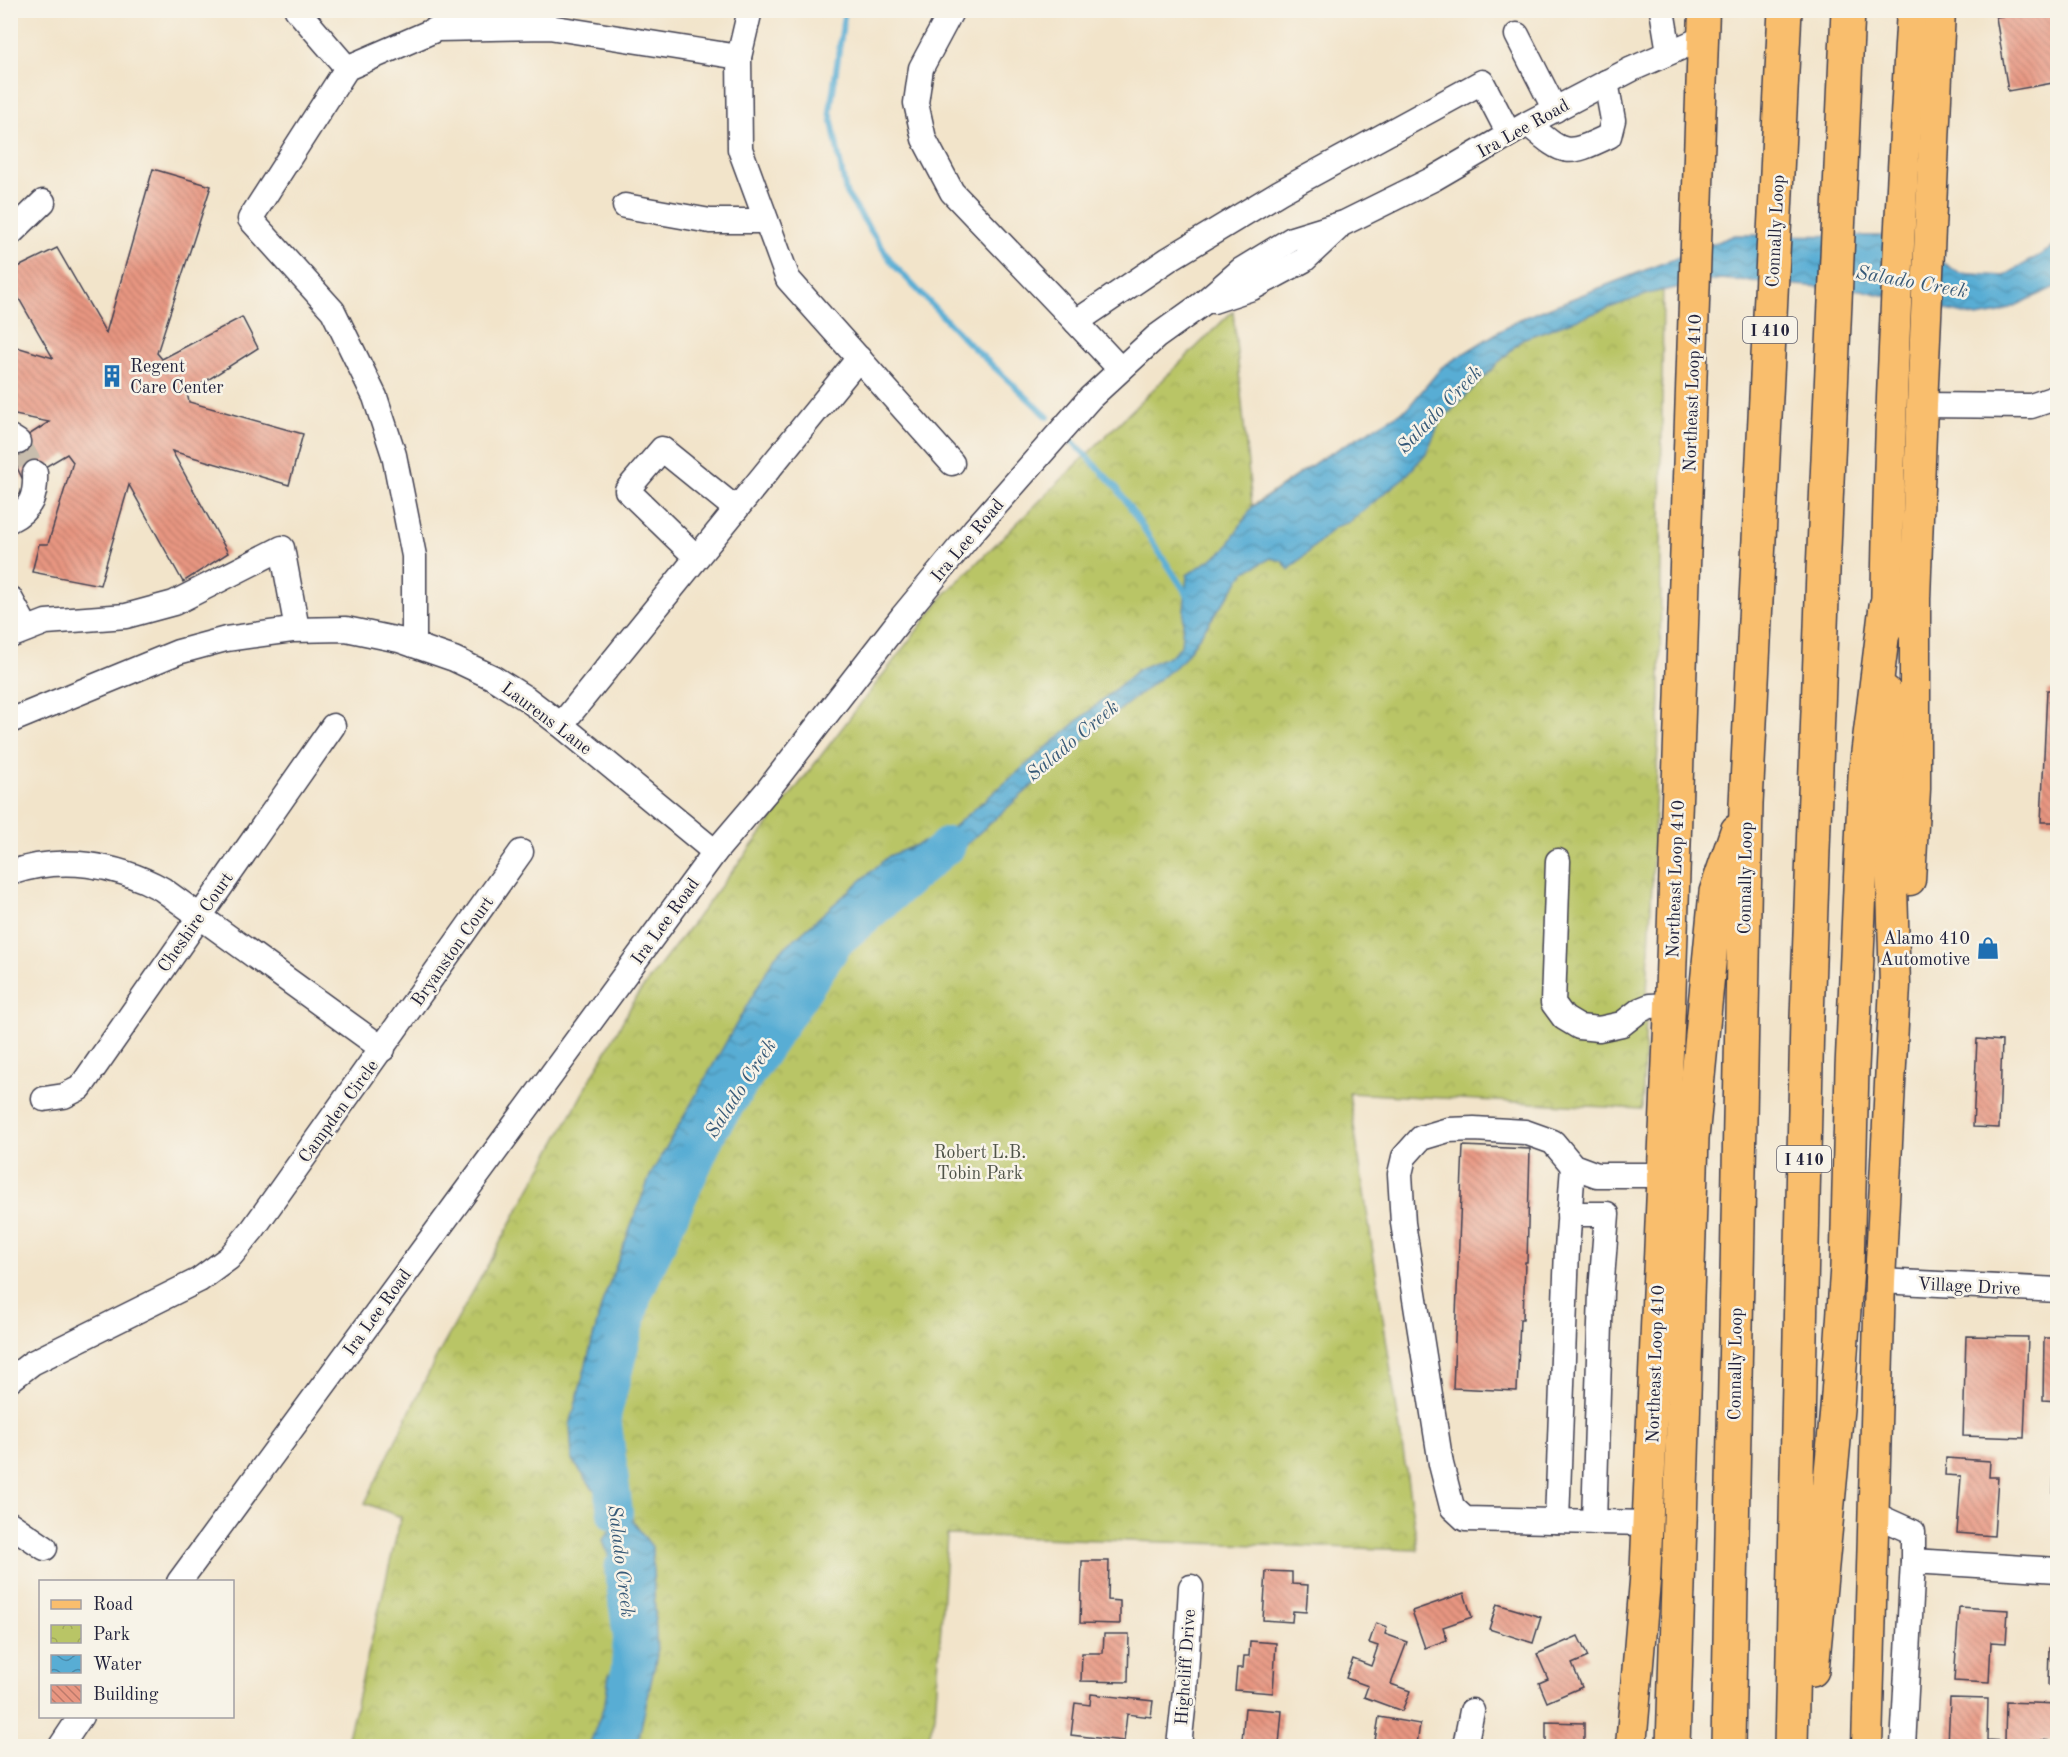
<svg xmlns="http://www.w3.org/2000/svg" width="2068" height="1757" font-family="'Old Standard TT',serif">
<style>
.park{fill:url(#park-crowns);stroke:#6e7450;stroke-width:1.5}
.water{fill:url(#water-waves);stroke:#3d6888;stroke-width:1.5}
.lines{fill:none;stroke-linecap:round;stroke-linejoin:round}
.stream{stroke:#58add4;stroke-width:6}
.river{stroke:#58add4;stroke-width:36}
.building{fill:url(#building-back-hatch)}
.minor-tunnel{stroke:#c8bdad;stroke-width:24;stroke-dasharray:24 12;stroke-linecap:butt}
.minor-casing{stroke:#413f50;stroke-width:27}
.major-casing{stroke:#413f50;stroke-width:33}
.highway-casing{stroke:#413f50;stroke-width:36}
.minor{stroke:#fff;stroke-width:24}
.major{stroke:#f9be6d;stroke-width:30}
.highway{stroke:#f9be6d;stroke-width:33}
.labels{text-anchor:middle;stroke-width:5;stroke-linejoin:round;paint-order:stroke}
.shield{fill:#f7f3e8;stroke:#62616f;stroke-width:1.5}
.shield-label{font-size:16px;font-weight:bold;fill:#22223b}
.street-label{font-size:18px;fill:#22223b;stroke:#f7f3e8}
.poi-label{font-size:18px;fill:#22223b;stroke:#f7f3e8;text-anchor:start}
.park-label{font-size:18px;fill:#4f5348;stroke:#f7f3e8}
.water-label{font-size:20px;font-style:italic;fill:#385a78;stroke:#f7f3e8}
</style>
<defs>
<pattern id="park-crowns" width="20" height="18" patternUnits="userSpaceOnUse" patternTransform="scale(1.5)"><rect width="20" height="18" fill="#b9c566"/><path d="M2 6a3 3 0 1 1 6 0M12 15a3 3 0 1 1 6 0" fill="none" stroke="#9fa959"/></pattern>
<pattern id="water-waves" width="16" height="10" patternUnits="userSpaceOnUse" patternTransform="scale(1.5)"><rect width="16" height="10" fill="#58add4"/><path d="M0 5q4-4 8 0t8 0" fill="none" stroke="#488cad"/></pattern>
<pattern id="building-back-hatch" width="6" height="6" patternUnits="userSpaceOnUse" patternTransform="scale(1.5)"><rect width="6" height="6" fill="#e89681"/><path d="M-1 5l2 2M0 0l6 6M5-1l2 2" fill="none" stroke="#bc7a6b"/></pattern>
</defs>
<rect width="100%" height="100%" fill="#f7f3e8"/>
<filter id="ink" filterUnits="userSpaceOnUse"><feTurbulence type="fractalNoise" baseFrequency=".0167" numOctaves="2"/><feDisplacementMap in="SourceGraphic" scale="12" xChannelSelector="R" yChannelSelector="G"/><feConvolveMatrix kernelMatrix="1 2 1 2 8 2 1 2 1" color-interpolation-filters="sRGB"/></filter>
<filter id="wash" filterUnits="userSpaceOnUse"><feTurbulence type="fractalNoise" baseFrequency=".008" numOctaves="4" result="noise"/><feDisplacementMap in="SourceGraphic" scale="24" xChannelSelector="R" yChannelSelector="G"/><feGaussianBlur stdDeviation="1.35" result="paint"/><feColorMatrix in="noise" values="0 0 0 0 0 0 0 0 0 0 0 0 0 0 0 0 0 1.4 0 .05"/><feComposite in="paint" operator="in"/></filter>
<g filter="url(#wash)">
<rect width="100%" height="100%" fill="#f2e4ca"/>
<!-- park -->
<path class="park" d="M1663,263l-3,437 -18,409 -293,-16 69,457 -471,-15 -12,181 -9,30h-580l55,-229 -36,-14 70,-143 201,-363 308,-402 289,-284 19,195 69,-47 86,-50 35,-42 76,-47z"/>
<!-- water -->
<path class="water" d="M1735,235l169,1 55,37 45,3 53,-31v41l-57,27 -23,4 -116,-27 -141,-11 -69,14 -129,46 -82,83 -14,31 -19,22 -58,47 -14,5 -46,43 -7,-9 -11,-3 -26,14 -63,89 -79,62 -142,126 -90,49 -23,20 -64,77 -43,72 -16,57 -69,107 -18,43 -45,147 4,33 23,22 10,20 2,24 20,27 5,108 -20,91h-48l16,-43 4,-29 9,10 16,-52 -31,-92 8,-11 -12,-13 -1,-21 -26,-35 -2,-35 33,-125 47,-124 125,-220 114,-100 57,-23 193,-164 32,-14 10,-9 6,-71 38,-25 27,-43 69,-48 86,-50 35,-42 76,-47z"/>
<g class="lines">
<!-- stream -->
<g class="stream">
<path d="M845,10l-15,101 16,82 47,71 74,78 81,75"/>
<path d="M1072,441l45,47 73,111"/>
</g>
<!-- river -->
<g class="river">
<path d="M615,1513l-12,-97 31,-121 76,-166 127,-189 111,-95"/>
<path d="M613,1746l13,-39 5,-69 -9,-70"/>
</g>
</g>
<g id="blocks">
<!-- building -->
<g class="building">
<path d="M2037,10h21v72l-50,9 -12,-74z"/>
<path d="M153,169l58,17 -54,167 5,6 80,-42 16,31 -71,45 2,9 114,32 -14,51 -117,-34 56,102 -45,29 -54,-97 -29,100 -68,-13 7,-28h9l25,-82 -6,-8 -44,26 -13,-27v-6l39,-25 -39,-8v-69l43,13 -43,-75v-12l47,-23 49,85z"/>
<path d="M2047,690h11v132h-17z"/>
<path d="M1977,1039l25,2 -3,87 -26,-1z"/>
<path d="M1463,1146l67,3 -3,113h-2l-2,57h-3l-3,72 -64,-3z"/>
<path d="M1966,1336l62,1 -4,101 -61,-2z"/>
<path d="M2044,1338h14v63l-15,-1z"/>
<path d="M1946,1458l44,3 -1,16h9l-4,59 -37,-3 4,-57 -16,-1z"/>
<path d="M2054,1464h4v39h-5z"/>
<path d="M1082,1561h27l-1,39 12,1v23l-40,-1z"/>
<path d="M1266,1571l26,1v12l16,1 -2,27 -13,-1 -1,11 -29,-2z"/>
<path d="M1464,1593l8,24 -29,10 4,13 -22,8 -13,-37z"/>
<path d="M1497,1604l44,13 -8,26 -44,-14z"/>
<path d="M1959,1607l49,3 -2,33 -15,-1 -2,41 -35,-2z"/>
<path d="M1376,1623l11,4 -2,7 22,8 -16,42 19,7 -8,20 -38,-14 4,-11 -22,-8 7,-19 18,7 7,-20 -9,-3z"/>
<path d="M1104,1634h25l-1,48 -47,-1 1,-28h21z"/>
<path d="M1578,1636l10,21 -16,7 10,23 -35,15 -8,-19 9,-4 -11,-25z"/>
<path d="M1250,1641l26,2 -3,50 -38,-3 2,-22h6l1,-12h5z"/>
<path d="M2049,1648l9,1v38l-10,-1z"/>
<path d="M1091,1694l62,7 -2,16 -24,-3 -3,27 -53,-6 4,-32 15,2z"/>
<path d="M1950,1698l38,1 -1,41 18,1 1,-39 52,2v42h-4v-5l-12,-1v6h-94z"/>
<path d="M1245,1708l37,3 -3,34 -48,1v-6h11z"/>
<path d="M1379,1717l41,7 -3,20 -8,-1 -1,3h-34z"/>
<path d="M1546,1722l38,1v23h-38z"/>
</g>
</g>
</g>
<g filter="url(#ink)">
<use href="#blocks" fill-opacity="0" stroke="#413f50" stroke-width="1.5"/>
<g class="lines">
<!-- minor-tunnel -->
<path class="minor-tunnel" d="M18,442l17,31"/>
<!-- minor casing -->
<g class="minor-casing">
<g id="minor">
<path d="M297,10l50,58"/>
<path d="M952,10l-31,58 -5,35 8,36 28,53 124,130 93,-63 111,-67 202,-110 27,52"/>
<path d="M1662,10l7,42"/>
<path d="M1517,35l38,75"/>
<path d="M739,57l11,-47"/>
<path d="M1528,124c37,31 37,33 81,12l4,-16 -7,-38"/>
<path d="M625,206l85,15h56"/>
<path d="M10,234l33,-32"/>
<path d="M1213,301l39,-13 52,-28 33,-31"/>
<path d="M1076,322l44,47"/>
<path d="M1922,405l109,1 27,-9"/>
<path d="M10,437l8,5"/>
<path d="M10,520c22,-11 26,-25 25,-47"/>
<path d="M696,557l-69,-67 35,-41 74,60"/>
<path d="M10,598l17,31"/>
<path d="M10,636l36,-14 80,-6 48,-13 108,-55 15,81"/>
<path d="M414,645v-89l-20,-101 -19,-58 -42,-86 -83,-92 97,-151 90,-39 112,-2 190,30 1,92 48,130 164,184"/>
<path d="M10,721l168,-69 48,-13 66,-9 54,-1 53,11 55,19 38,18 35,22 34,26 154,127"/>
<path d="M561,725l298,-367"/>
<path d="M1558,861l-5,142 11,15 15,9 20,2 23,-5 18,-14 10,-4 20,-1"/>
<path d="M10,873c51,-18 106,-9 152,16l221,160"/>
<path d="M44,1099l20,-3 16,-8 253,-362"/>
<path d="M1569,1214h38l-6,78 -7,230"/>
<path d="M1880,1281l178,9"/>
<path d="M10,1380l22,-17 167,-83 30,-22 24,-29 268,-377"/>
<path d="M1873,1514l40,18v29"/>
<path d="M1557,1521l10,-272 6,-83"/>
<path d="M1648,1523l-183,-4 -13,-12 -11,-43 -38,-241 -3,-49 4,-17 17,-19 27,-8 26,-1 51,3 28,10 20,24 24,9h66"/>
<path d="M10,1524l35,24"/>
<path d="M179,1582l536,-730 52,-61 135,-174 72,-87 116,-132 66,-61 46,-33 39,-34 51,-31 52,-16 89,-44 94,-55 105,-55 71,-31"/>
<path d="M61,1746l20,-30"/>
<path d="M1179,1746l6,-55 6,-104"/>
<path d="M1465,1746l7,-35"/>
<path d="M1903,1746l10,-185 145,9"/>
</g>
</g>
<!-- major casing -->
<g class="major-casing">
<g id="major">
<path d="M1886,631c2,-207 14,-414 26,-621"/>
<path d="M1910,880l5,-91v-190l7,-194 18,-395"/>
<path d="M1631,1746l14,-165 25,-576 34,-995"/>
<path d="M1867,1746l13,-465 15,-296 -9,-294"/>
</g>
</g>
<!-- highway casing -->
<g class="highway-casing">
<g id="highway">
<path d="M1812,1670l25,-261 10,-142 5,-199 13,-292 21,-170"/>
<path d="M1673,1746l19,-608 24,-246 21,-61"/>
<path d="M1728,1746l18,-942 39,-794"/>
<path d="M1791,1746l16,-728 16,-447 25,-561"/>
</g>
</g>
<!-- minor -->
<use href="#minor" class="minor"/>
<!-- major -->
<use href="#major" class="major"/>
<!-- highway -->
<use href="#highway" class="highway"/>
</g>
</g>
<!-- icons -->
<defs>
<g id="building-bare" transform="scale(1.8)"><path d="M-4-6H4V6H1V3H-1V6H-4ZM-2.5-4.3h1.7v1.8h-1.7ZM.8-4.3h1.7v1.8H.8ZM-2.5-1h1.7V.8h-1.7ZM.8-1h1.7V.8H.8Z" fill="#1f6fb2" stroke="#f7f3e8" stroke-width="2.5" paint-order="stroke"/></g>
<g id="shop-bare" transform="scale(1.8)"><path d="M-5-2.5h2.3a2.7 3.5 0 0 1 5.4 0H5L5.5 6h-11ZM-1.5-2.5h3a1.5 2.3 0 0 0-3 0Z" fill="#1f6fb2" stroke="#f7f3e8" stroke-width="2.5" paint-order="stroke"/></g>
</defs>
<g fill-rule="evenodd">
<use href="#building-bare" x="112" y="376"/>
<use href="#shop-bare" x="1988" y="948"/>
</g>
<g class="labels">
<!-- shield labels -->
<g class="shield">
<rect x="1743" y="317" width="54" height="26" rx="4.5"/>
<rect x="1777" y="1146" width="54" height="26" rx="4.5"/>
</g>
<g class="shield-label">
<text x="1770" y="336">I 410</text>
<text x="1804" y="1165">I 410</text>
</g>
<!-- street labels -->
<g class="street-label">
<text transform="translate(1523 128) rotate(-29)" y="6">Ira Lee Road</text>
<text transform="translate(1775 231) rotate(-87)" y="6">Connally Loop</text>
<text transform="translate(1692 393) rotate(-88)" y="6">Northeast Loop 410</text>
<text transform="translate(967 540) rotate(-50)" y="6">Ira Lee Road</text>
<text transform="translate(547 718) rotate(37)" y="6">Laurens Lane</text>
<text transform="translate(1745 878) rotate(-89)" y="6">Connally Loop</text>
<text transform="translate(1675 879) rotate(-88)" y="6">Northeast Loop 410</text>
<text transform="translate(665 921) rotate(-54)" y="6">Ira Lee Road</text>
<text transform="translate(195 922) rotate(-55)" y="6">Cheshire Court</text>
<text transform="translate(452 951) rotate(-55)" y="6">Bryanston Court</text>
<text transform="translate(338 1111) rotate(-54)" y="6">Campden Circle</text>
<text transform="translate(1969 1286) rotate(3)" y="6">Village Drive</text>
<text transform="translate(377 1312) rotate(-54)" y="6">Ira Lee Road</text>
<text transform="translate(1655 1364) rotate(-88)" y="6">Northeast Loop 410</text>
<text transform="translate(1735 1364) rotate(-89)" y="6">Connally Loop</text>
<text transform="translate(1185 1667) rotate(-86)" y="6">Highcliff Drive</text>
</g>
<!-- poi labels -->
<g class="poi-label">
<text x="130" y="372">Regent<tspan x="130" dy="21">Care Center</tspan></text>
<text x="1970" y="944" text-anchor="end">Alamo 410<tspan x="1970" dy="21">Automotive</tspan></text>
</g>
<!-- park labels -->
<g class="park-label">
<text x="980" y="1158">Robert L.B.<tspan x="980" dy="21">Tobin Park</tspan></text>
</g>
<!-- water labels -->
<g class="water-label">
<text transform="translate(1912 281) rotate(10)" y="7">Salado Creek</text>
<text transform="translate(1439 409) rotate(-46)" y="7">Salado Creek</text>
<text transform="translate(1072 740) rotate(-40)" y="7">Salado Creek</text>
<text transform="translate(740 1088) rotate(-57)" y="7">Salado Creek</text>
<text transform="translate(622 1561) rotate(83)" y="7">Salado Creek</text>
</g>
</g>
<!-- margin -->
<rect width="2068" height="1757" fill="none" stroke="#f7f3e8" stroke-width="36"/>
<!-- legend -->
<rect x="39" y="1580" width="195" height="138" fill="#f7f3e8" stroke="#a29fa3" stroke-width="1.5"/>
<rect x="51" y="1600" width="30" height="9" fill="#f9be6d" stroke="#a29fa3" stroke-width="1.5"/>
<text x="93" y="1610" font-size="18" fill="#22223b">Road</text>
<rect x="51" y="1625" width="30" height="18" fill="url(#park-crowns)" stroke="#a29fa3" stroke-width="1.5"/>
<text x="93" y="1640" font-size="18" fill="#22223b">Park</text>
<rect x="51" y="1655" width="30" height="18" fill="url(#water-waves)" stroke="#a29fa3" stroke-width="1.5"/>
<text x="93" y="1670" font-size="18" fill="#22223b">Water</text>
<rect x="51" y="1685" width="30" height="18" fill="url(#building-back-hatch)" stroke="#a29fa3" stroke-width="1.5"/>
<text x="93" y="1700" font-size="18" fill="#22223b">Building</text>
</svg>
